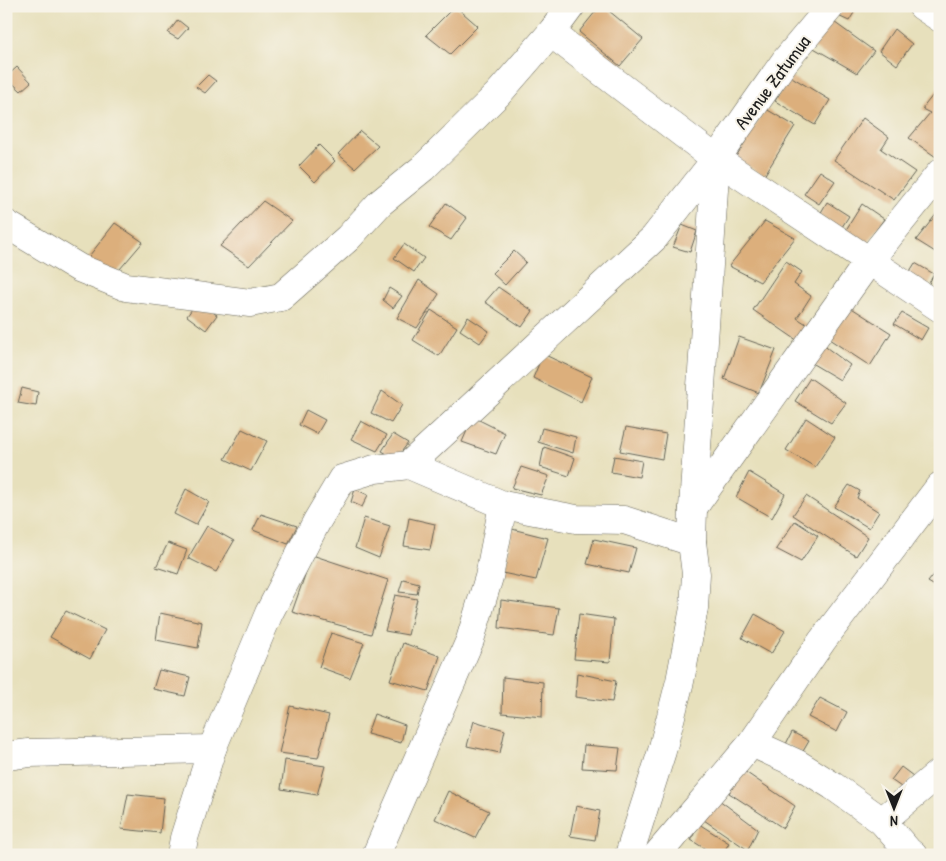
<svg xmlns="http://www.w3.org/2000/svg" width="946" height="861" font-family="'Patrick Hand',sans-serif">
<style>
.building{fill:#dcaf7c}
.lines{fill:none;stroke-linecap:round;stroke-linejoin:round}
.minor-casing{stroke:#636154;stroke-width:29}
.minor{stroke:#fff;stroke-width:28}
.labels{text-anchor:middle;stroke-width:4;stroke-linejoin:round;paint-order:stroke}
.street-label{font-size:19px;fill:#1c1c1c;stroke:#f7f3e8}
</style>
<rect width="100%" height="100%" fill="#f7f3e8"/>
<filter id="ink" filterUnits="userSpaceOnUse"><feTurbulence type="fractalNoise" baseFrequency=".02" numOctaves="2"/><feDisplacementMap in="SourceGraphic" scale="10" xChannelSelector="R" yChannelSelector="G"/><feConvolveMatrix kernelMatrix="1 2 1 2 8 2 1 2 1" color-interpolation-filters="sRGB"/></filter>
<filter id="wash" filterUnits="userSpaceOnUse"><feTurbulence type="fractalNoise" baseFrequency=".0096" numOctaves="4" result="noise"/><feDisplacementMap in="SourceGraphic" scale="20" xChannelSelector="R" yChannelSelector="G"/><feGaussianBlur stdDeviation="1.12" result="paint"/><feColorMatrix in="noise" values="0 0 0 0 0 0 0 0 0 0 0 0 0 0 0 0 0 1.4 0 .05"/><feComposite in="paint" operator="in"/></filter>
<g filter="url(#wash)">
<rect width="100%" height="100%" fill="#e7e0bc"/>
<g id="blocks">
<!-- building -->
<g class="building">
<path d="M455,6l23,20 -28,28 -24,-19z"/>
<path d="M600,6h3l40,33 -23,27 -41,-34z"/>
<path d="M842,6h16l-9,15 -13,-6z"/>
<path d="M178,20l10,8 -10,11 -10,-6z"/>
<path d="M831,20l43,31 -17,22 -45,-26z"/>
<path d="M894,29l18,15 -15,21 -18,-14z"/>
<path d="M17,67l14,15 -10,9 -15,-14z"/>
<path d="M208,75l8,6 -11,12 -9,-6z"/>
<path d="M790,76l40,24 -15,25 -40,-24z"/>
<path d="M940,86v66l-4,5 -27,-19 21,-25 -8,-4z"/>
<path d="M766,109l29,17 -31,50 -29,-18z"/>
<path d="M863,118l26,19 -8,12 34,23 -21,28 -60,-40z"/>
<path d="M360,131l18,15 -23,22 -17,-14z"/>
<path d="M319,145l16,16 -20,21 -16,-16z"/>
<path d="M820,171l15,10 -16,23 -15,-10z"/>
<path d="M263,201l29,20 -43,45 -29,-20z"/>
<path d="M827,202l22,14 -9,14 -21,-14z"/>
<path d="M446,203l21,15 -16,22 -22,-13z"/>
<path d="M862,204l22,15 -19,26 -21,-12z"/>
<path d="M938,212l2,1v42l-24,-15z"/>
<path d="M765,221l30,17 -35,44 -31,-16z"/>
<path d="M115,223l28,19 -29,34 -28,-16z"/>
<path d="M682,225l15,6 -7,21 -17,-5z"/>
<path d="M404,244l20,14 -10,14 -20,-14z"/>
<path d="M514,251l12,11 -21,23 -13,-12z"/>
<path d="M786,261l16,11 -8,12 17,12 -14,22 14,9 -10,16 -48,-33z"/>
<path d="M915,263l19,11 -7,13 -20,-11z"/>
<path d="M419,280l20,14 -22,34 -20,-10z"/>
<path d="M498,287l35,24 -11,16 -37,-25z"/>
<path d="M389,288l13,8 -9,12 -10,-8z"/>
<path d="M197,302l20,13 -11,15 -19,-14z"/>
<path d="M850,307l41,26 -21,33 -41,-27z"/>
<path d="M431,310l26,17 -18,29 -26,-16z"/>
<path d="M902,313l26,15 -7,12 -27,-16z"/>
<path d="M468,317l21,14 -9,12 -20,-13z"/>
<path d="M739,337l37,13 -17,43 -35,-14z"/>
<path d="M823,345l27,20 -10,15 -27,-16z"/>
<path d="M543,354l49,23 -11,25 -48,-24z"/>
<path d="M810,378l36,25 -15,20 -36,-22z"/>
<path d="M22,388l16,4 -2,14 -18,-3z"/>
<path d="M382,391l20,14 -11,18 -20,-10z"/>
<path d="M306,410l19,10 -8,14 -18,-9z"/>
<path d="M473,417l32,16 -9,21 -34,-12z"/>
<path d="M806,418l29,19 -20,30 -29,-17z"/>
<path d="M361,421l26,14 -10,16 -26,-12z"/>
<path d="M626,427l40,7 -4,25 -42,-8z"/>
<path d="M542,428l34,9 -3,16 -35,-11z"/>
<path d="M242,429l25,12 -16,30 -26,-12z"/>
<path d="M393,434l15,9 -12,16 -14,-8z"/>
<path d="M544,447l31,11 -6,18 -29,-9z"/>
<path d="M614,456l28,5 -3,16 -28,-5z"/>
<path d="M521,467l28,9 -8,19 -29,-7z"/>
<path d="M749,472l36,22 -13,24 -36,-21z"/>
<path d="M849,485l11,6 -3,7 22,14 -10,16 -35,-21z"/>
<path d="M186,489l23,13 -13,23 -22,-11z"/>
<path d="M355,489l13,6 -6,12 -11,-5z"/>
<path d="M806,496l62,41 -12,19 -63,-41z"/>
<path d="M261,514l36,12 -9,18 -35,-14z"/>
<path d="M364,518l26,8 -11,32 -24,-10z"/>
<path d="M409,518l26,6 -5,26 -26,-4z"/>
<path d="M795,521l23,15 -17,26 -25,-13z"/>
<path d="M207,526l27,15 -18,31 -28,-14z"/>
<path d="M512,529l36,9 -12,42 -34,-7z"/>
<path d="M594,539l42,9 -7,25 -42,-9z"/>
<path d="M168,543l19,7 -9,24 -22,-7z"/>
<path d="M312,555l76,25 -17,54 -79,-22z"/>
<path d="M937,571l3,1v17l-12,-7z"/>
<path d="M403,579l16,4 -2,11 -18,-2z"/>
<path d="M395,595l22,4 -9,36 -23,-4z"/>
<path d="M501,600l58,8 -5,27 -55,-7z"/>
<path d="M66,611l39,19 -15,29 -40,-22z"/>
<path d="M160,613l42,9 -4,26 -42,-8z"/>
<path d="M579,614l35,5 -4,43 -36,-3z"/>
<path d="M755,614l30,17 -14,23 -29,-16z"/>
<path d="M331,633l33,10 -14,35 -31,-11z"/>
<path d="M403,643l37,13 -12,35 -38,-11z"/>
<path d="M159,670l31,7 -5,19 -32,-7z"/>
<path d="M577,673l39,8 -4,21 -37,-5z"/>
<path d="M503,677l40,5 -1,35 -40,-4z"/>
<path d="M820,698l27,14 -10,20 -29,-15z"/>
<path d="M290,706l39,9 -11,43 -39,-5z"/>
<path d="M374,714l31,11 -4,18 -34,-9z"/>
<path d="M474,721l31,9 -5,23 -33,-7z"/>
<path d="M792,732l17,9 -7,12 -16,-9z"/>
<path d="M584,745l36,3 -3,22 -35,-2z"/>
<path d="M285,760l40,6 -8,29 -36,-6z"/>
<path d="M901,767l12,9 -9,13 -13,-9z"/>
<path d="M744,771l51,35 -12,22 -54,-35z"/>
<path d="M448,791l41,20 -14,27 -40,-19z"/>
<path d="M128,794l36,4 -4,35 -39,-4z"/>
<path d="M715,797l43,32 -10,21 -47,-32z"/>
<path d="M576,806l24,5 -5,29 -25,-4z"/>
<path d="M699,824l30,19 -7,12h-7l-24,-15z"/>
</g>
</g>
</g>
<g filter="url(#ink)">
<use href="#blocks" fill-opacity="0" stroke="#636154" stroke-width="1"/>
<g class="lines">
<!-- minor casing -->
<g class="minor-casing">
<g id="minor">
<path d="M922,6l18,12"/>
<path d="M551,33l165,126 224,149"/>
<path d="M6,224l73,44 47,19 124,16 31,-6 67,-59 32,-35 43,-35 75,-74 53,-61 20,-27"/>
<path d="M409,465l245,-227 62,-79 69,-98 46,-55"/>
<path d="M693,508l176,-247 71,-88"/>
<path d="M752,743l46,21 35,22 49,35 26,30 5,4"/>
<path d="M6,756l23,-3 183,-4"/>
<path d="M882,821l58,-49"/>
<path d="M181,855l3,-17 28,-89 57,-136 48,-92 25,-42 33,-10 34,-4 94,40 73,14 48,1 68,22"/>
<path d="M376,855l94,-215 19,-63 14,-72"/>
<path d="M629,855l33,-104 18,-70 14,-73 2,-34 -4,-32 1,-34 23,-349"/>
<path d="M657,855l95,-112 70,-102 118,-155"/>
</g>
</g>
<!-- minor -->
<use href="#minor" class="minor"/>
</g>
</g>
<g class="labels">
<!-- street labels -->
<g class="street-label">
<text transform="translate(772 82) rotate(-53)" y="7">Avenue Zatumua</text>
</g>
</g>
<!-- margin -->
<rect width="946" height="861" fill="none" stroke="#f7f3e8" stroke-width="25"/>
<!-- north arrow -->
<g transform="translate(894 808) rotate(180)" stroke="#f7f3e8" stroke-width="4" paint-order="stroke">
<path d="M0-4L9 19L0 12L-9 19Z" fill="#1c1c1c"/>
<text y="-8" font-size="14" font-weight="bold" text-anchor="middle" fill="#1c1c1c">N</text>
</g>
</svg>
